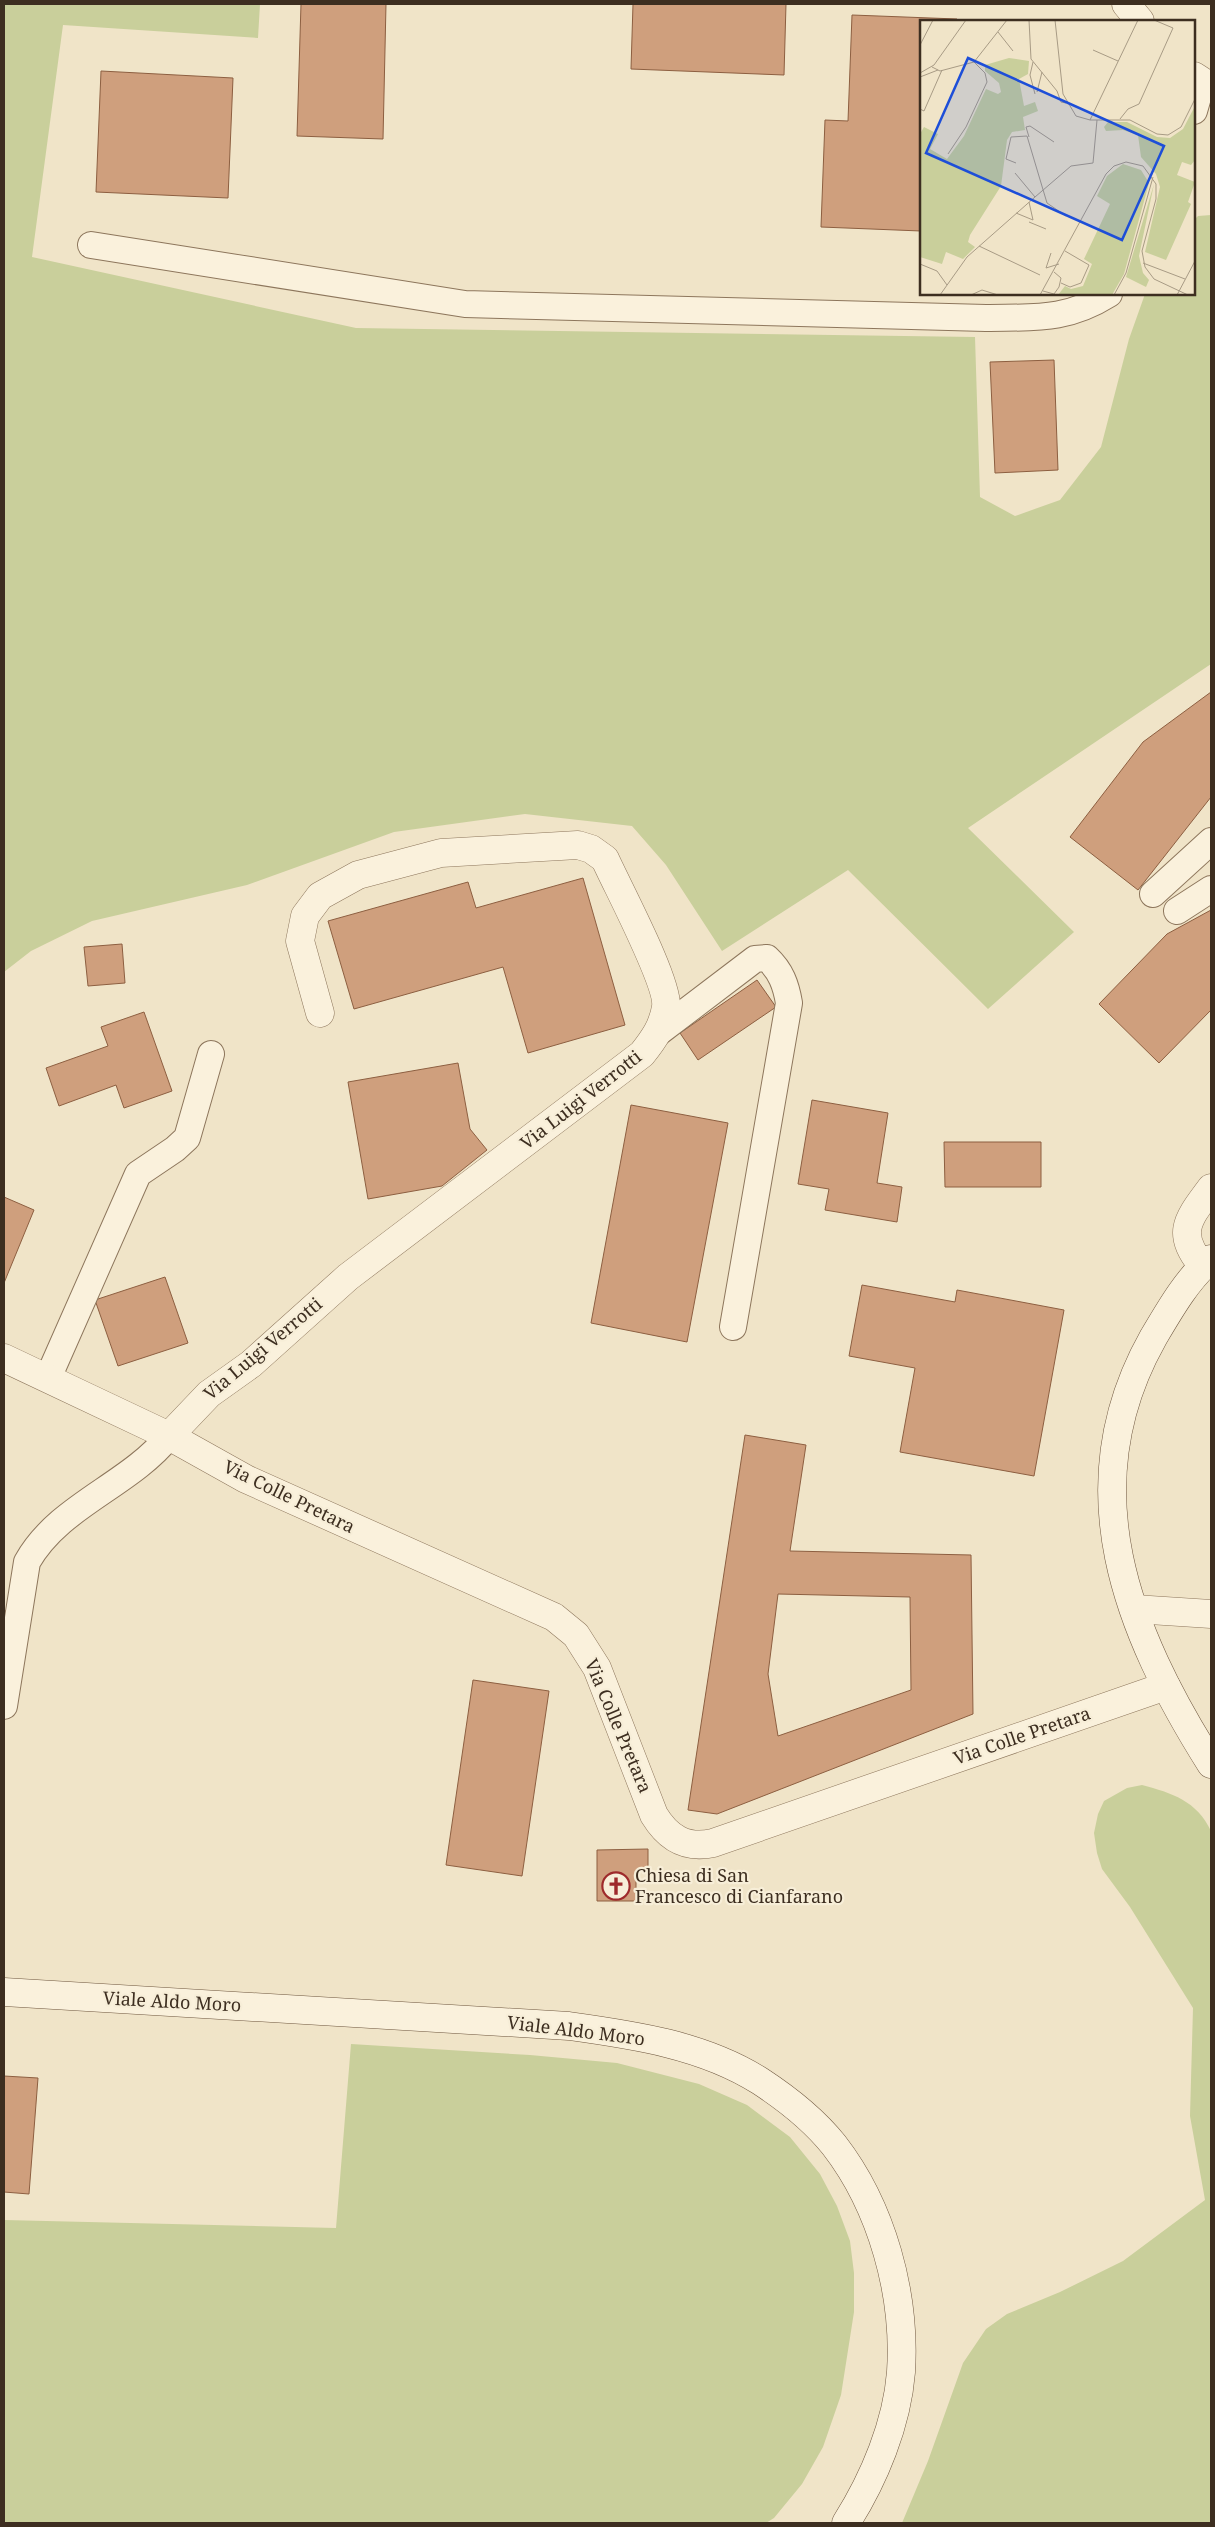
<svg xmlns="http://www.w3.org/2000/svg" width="1215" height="2527" font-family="'Noto Serif',serif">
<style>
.green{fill:#c9cf9b}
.building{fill:#cf9f7d;stroke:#8d5f41;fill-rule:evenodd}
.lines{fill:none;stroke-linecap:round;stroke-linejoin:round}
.lane-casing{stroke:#8d765c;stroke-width:28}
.street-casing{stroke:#8d765c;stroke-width:29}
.secondary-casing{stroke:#6f573f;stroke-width:29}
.lane{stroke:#faf1dc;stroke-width:26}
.street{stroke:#faf1dc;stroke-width:28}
.secondary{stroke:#faf1dc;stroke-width:28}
.labels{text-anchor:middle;stroke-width:4.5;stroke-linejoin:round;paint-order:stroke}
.street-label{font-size:18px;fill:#3d2e20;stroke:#f7eed8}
.poi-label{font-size:18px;fill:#3d2e20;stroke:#f7eed8;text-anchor:start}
.inset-road{fill:none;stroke:#a89b85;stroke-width:1}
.view{fill:#1d4ed8;fill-opacity:0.15;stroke:#1d4ed8;stroke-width:2.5}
.inset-edge{fill:none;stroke:#3d2e20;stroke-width:2.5}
</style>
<rect width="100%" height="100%" fill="#f0e4c8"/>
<!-- green -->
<g class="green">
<path d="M4,4h256l-2,34 -195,-13 -31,232 324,71 619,9 5,160 35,19 45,-16 41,-53 28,-108 16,-45h49v-74l4,-4 13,-1v449l-243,164 106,104 -86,77 -140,-139 -126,81 -56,-86 -34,-39 -107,-12 -131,18 -147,53 -155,36 -61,30 -27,21z"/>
<path d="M1142,1785c30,8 55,16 69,46v692h-309l26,-62 35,-98 23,-34 21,-15 53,-22 63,-31 82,-61 -15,-84 3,-108 -63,-101 -28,-38 -5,-16 -3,-20 4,-19 6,-13 23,-13z"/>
<path d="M351,2044l179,11 87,8 82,21 48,21 43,32 30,37 17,32 13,35 4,32v39l-13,83 -18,52 -21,37 -28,34 -8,5h-762v-303l332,8z"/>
</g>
<!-- building -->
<g class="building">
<path d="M301,4h85l-3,135 -86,-3z"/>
<path d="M633,4h153l-2,71 -153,-6z"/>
<path d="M852,15l105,4v2h-36v210l-100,-4 4,-107 23,1z"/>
<path d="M101,71l132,7 -5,120 -132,-6z"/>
<path d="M1054,360l4,110 -63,3 -5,-111z"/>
<path d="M1211,692v105l-73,93 -68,-53 73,-95z"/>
<path d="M583,878l42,147 -97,28 -25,-86 -149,42 -26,-88 140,-39 8,26z"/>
<path d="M1211,910v100l-52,53 -60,-59 68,-70z"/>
<path d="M122,944l3,39 -37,3 -4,-39z"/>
<path d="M757,980l19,27 -78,53 -18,-27z"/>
<path d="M144,1012l28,79 -48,17 -8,-23 -57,21 -13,-38 62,-22 -7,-19z"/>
<path d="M458,1063l12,66 17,21 -45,36 -74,13 -20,-117z"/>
<path d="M812,1100l76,13 -11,70 25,4 -5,35 -72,-12 4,-21 -31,-5z"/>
<path d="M631,1105l97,18 -41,219 -96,-19z"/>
<path d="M944,1142h97v45h-96z"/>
<path d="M4,1197l30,13 -30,73z"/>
<path d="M165,1277l23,66 -70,23 -23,-66z"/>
<path d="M862,1285l93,17 2,-12 107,20 -30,166 -134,-24 15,-84 -66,-12z"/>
<path d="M745,1435l61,10 -16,106 181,4 2,159 -256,100 -29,-4zM778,1594l132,3 1,93 -133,46 -10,-62z"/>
<path d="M473,1680l76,11 -27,185 -76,-11z"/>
<path d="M648,1849v21h-12v31h-39v-51z"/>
<path d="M4,2076l34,2 -9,116 -25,-2z"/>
</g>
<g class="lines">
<!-- lane casing -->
<g class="lane-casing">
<g id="lane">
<path d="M1194,111l8,-28"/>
<path d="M91,245l374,59 521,14c49,-1 80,3 123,-24"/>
<path d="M1153,894l58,-53"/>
<path d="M1177,911l34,-22"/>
<path d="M659,1032l96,-73 12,-1c14,13 19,27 22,45l-56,324"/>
<path d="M48,1378l90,-204 37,-25 12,-11 24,-84"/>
<path d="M4,1706l23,-144c32,-57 102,-76 142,-126"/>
</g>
</g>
<!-- street casing -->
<g class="street-casing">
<g id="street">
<path d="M1126,4l14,17"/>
<path d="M1194,76l17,11"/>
<path d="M1203,1266c-29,-33 -14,-48 8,-78"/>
<path d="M4,1358l165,78 77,43 308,138 22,18 21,33 57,147c14,23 32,34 59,28l453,-157"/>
<path d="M169,1436l40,-42 42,-30 97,-87 294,-223c12,-15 21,-28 24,-47 3,-24 -49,-121 -61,-148l-14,-10 -13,-4 -137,8 -83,22 -38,21 -15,20 -5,25 20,72"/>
<path d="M1134,1609l77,5"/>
</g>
</g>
<!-- secondary casing -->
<g class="secondary-casing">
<g id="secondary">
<path d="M1211,1259c-24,20 -42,52 -58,79 -84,149 -26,293 58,426"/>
<path d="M4,1992l565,34c65,9 134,19 191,55 26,17 54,39 74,64 48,62 72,149 67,227 -4,52 -27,107 -55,151"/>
</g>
</g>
<!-- lane -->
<use href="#lane" class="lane"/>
<!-- street -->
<use href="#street" class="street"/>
<!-- secondary -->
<use href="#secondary" class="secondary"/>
</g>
<!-- icons -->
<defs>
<g id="church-ring" transform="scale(1.4375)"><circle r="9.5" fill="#f7eed8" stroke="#9e2a2b" stroke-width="1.5"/><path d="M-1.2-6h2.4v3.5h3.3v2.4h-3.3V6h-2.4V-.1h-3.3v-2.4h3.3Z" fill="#9e2a2b"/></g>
</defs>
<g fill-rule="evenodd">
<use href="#church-ring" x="616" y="1886"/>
</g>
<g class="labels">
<!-- street labels -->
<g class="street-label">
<text transform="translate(581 1100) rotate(-38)" y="6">Via Luigi Verrotti</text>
<text transform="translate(263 1349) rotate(-40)" y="6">Via Luigi Verrotti</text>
<text transform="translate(289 1497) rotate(26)" y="6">Via Colle Pretara</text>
<text transform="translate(618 1726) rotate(67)" y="6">Via Colle Pretara</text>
<text transform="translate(1022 1736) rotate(-19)" y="6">Via Colle Pretara</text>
<text transform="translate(172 2002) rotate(3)" y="6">Viale Aldo Moro</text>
<text transform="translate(576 2031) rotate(7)" y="6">Viale Aldo Moro</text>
</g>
<!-- poi labels -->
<g class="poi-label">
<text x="635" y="1882">Chiesa di San<tspan x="635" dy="21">Francesco di Cianfarano</tspan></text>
</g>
</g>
<!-- overview -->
<g transform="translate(920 20)">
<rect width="275" height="275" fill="#f0e4c8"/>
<path d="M89,38l20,3 -1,13 -9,5 5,27 11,-4 3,9 -15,6 2,13 -13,2 -5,8 -6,46 -31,49 -2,7 7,5 -12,12 -17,-7 -4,12 -22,-7v-123l4,-7 14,7 -8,15 17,10 17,-23 22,-47 12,5 3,-2 -2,-9 -14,-12v-6zM275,86v54l-4,5 -9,-3 -5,13 18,7 -7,20 3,2 -25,56 -21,-8 15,-65 -4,-13 -15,-17 -3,-22 -15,-5 -17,1 -2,-4 4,-5h19l30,15 13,1 13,-9zM203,144l18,6 8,13 -25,91 -12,21h-54l7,-9 6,3 12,-3 9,-22 -8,-5 26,-55 -13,-8 10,-20zM234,164l-15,72 4,17 6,7 -3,7 -20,-10z" fill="#c9cf9b"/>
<path class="inset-road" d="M109,0l2,39 26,32 4,11 5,1M135,0l8,74 13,22 14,4h40l27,14 11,1 13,-8 14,-28M78,12l15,19M0,25l13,-25M173,30l25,11M113,42l-3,13 5,19M12,47l8,4 34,-9 33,-42M0,53l14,-8 32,-45M0,57l18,-7M117,72l5,-20M0,89l4,2 18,-41M200,99l8,-10 11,-5 34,-76 -19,-8M170,100l48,-100M109,117l-3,-10 4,-1 24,16M28,134l18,-27 21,-45 -2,-9 -11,-11M96,143l-10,-4 5,-22 16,-1 20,67 19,13M95,153l20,24M96,193l17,7 -4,-18M109,202l17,7M59,226l61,29M131,233l-5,15 13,-4M223,243l42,16M0,244l17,7 10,14M141,263l9,4 11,-4 8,-18 -24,-14M123,271l11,3 5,-7 2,-9 -7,-6M20,275l27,-38 68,-60 36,-31 22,-3 4,-43M51,275l11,-5 16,5M120,275l66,-121 8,-8 12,-4 17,4 13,18v15l-14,52 3,16 9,12 34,16M194,275l12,-22 27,-96M257,275l18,-34"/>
<path class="view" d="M48,38l196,88 -42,94 -196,-87z"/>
<rect width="275" height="275" class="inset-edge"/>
</g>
<!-- border -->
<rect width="1215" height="2527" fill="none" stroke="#3d2e20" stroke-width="10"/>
</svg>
